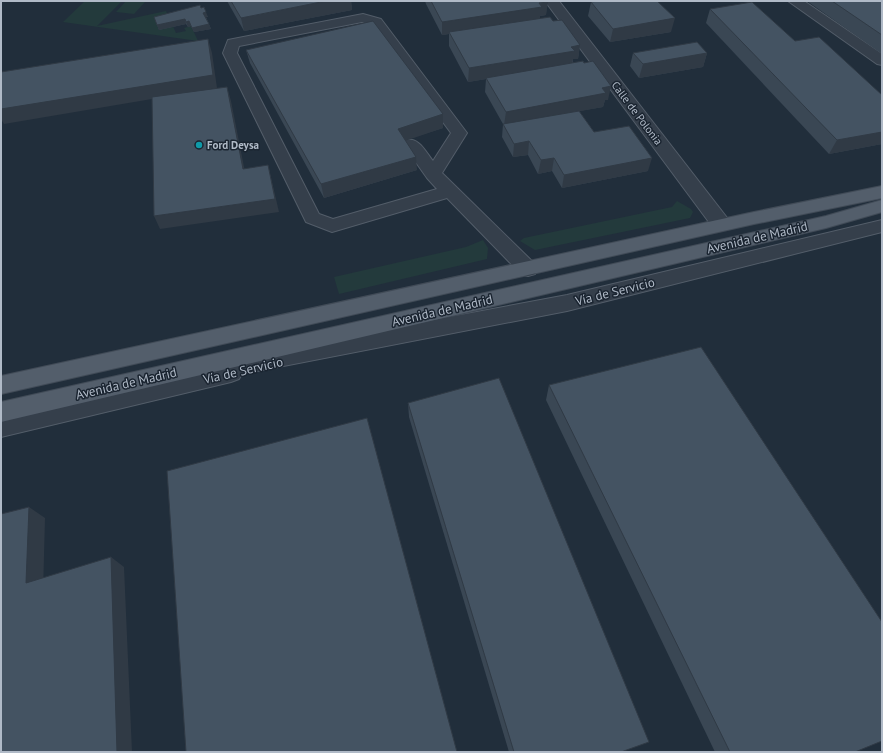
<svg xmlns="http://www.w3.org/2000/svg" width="883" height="753" font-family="'PT Sans',sans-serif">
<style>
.green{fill:#233a3c}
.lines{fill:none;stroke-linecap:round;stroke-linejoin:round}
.minor-casing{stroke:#535d69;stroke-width:2}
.major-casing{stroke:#414b57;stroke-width:2}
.minor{fill:#353f4b;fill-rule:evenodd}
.major{fill:#535e6b;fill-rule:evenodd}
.wall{fill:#3a4754}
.shaded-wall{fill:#303a45}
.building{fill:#445362;stroke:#303a45}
.culture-dot{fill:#0f9aa8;stroke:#1a2430;stroke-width:1.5}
.labels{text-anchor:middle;stroke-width:3;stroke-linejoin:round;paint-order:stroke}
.far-street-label{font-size:11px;fill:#b0bac7;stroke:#1a2430}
.far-poi-label{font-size:11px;font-weight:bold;fill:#b0bac7;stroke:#1a2430;text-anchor:start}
.street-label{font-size:13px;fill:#b0bac7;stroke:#1a2430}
</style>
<rect width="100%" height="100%" fill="#212e3b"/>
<!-- green -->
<g class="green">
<path d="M85,1h37l-25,25 69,-15 10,22 10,-2 -2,-3 7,-2 7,15 -135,-19z"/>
<path d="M126,1h20l-12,13 -18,-2z"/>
<path d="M677,201l14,8 2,3 -3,6 -155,32 -15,-9 4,-3 148,-31z"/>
<path d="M483,240l5,8 -1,11 -148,35 -5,-17 132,-30z"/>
</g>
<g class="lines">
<!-- minor casing -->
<g class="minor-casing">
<g id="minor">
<path d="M545,1h14l169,218 2,5 -2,5 -7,1 -7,-1z"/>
<path d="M788,1h16l78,53v11l-5,-1z"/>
<path d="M363,14l18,5 86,114 -25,40 93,91 3,5 -3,5 -7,2 -7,-2 -74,-76 -115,34 -26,-10 -83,-169 5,-13zM362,22l9,3 80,108 -18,28c-8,-10 -14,-24 -28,-21l-2,4 24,34 10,11 -104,30 -14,-5 -82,-161 2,-7z"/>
<path d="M882,220v12l-315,79 -325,63 -3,5 -8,3 -230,55v-20l202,-47 3,-6 8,-3 353,-66z"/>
</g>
</g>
<!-- major casing -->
<g class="major-casing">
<g id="major">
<path d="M882,186v12l-128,26 -753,170v-18l753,-164z"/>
<path d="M882,200v12l-56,16 -825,194v-20l825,-186z"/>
</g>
</g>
<!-- minor -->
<use href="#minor" class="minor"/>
<!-- major -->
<use href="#major" class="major"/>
</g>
<!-- wall -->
<g class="wall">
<path d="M227,1h124l1,9 -108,21z"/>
<path d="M425,1h122l-1,14 -6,1v2l13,3 27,24 -2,14h-5v4l35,37h-3l-2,7 -24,4 15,21 54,39 -86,17 -10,-17 -14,3 -10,-19 -15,2 -11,-20 1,-13 -18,-32 1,-13 -18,3 -19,-36v-12l-7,1 -16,-31z"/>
<path d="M807,1h75v53z"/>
<path d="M591,2l80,30 -61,10 -22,-26z"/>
<path d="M201,8l7,9h-2l5,12 -17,3 -3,-6 -3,1 -2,-3 -27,6 -5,-13z"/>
<path d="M710,9l85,32 87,54v49l-53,10 -123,-131z"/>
<path d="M246,50l197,64v14l-38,12 12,30 -93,28 -74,-135z"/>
<path d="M633,53h74l-4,14 -64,11 -9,-12z"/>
<path d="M549,385l306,367h-140l-169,-352z"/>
<path d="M408,403l213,349h-112l-100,-335z"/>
</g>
<!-- shaded-wall -->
<g class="shaded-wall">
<path d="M326,1h25l1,9 -108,21 -3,-13z"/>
<path d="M548,2l-2,13 -6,1v4l-91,12v2l-7,1v-13z"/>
<path d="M206,12l2,5h-3l-2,-4z"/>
<path d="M675,18l-4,14 -61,10 3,-13z"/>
<path d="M185,19l1,5 -27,6 -2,-5z"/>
<path d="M189,21l2,5 -3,1 -2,-5z"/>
<path d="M209,24l2,5 -17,3 -2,-4z"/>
<path d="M208,39l4,14 5,35 -213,36 -3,-5v-10z"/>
<path d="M580,45l-2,14h-5l-1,6 -104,17 1,-14 102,-21z"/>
<path d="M707,53l-4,14 -64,11 4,-14z"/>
<path d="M611,86l-3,14h-3l-2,7 -99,18 2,-13 96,-24z"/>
<path d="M227,87l4,14 16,81 -4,-13z"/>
<path d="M443,114v14l-44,15 -1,-14z"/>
<path d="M882,132v12l-53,10 8,-14z"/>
<path d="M529,141l-1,14 -15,2 1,-13z"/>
<path d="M416,157l1,13 -93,28 -3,-14z"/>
<path d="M554,158l-2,13 -14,3 3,-14z"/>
<path d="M652,158l-4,13 -86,17 2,-13z"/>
<path d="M268,165l11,47 -119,17 -6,-13z"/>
<path d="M29,507l16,11 -2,75 -17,-10z"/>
<path d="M111,557l13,10 8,185h-15z"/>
</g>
<!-- building -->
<g class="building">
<path d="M231,1h95l-85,17z"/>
<path d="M431,1h116l1,1 -9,1 3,4 -100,15z"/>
<path d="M599,1h58l18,17 -62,11 -22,-27z"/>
<path d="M832,1h50v34z"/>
<path d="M752,2l43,39 24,-4 63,58v37l-45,8 -127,-131z"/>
<path d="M200,5l1,3 3,-1 2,5 -3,1 6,11 -17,4 -3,-7 -3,1 -1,-3 -28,6 -3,-8z"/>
<path d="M550,17l3,4 9,-1 18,25 -9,2 4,4 -106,17 -20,-36z"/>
<path d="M373,21l70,93 -45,15 18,28 -95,27 -75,-134z"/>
<path d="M208,39l5,36 -212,34v-37z"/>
<path d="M697,42l10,11 -64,11 -10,-11z"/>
<path d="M583,61l1,2 9,-2 18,25 -9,2 4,5 -100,19 -20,-34z"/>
<path d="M227,87l16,82 25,-4 7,34 -121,17 -2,-119z"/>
<path d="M579,111l15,21 35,-6 23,32 -88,17 -10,-17 -13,2 -12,-19 -15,3 -11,-20z"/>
<path d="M701,347l181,275v119l-27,11h-125l-181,-367z"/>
<path d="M499,378l150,364 -28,10h-107l-106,-349z"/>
<path d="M367,418l90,334h-271l-19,-281z"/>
<path d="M29,507l-3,76 85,-26 6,195h-116v-238z"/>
</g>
<!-- markers -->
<circle class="culture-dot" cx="199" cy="145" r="4"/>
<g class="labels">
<!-- far-street labels -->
<g class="far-street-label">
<text transform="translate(637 113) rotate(53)" y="4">Calle de Polonia</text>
</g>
<!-- far-poi labels -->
<g class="far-poi-label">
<text x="207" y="149">Ford Deysa</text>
</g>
<!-- street labels -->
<g class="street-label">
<text transform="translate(757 237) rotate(-13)" y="5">Avenida de Madrid</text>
<text transform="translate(615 291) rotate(-14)" y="5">Vía de Servicio</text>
<text transform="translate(442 310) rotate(-13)" y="5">Avenida de Madrid</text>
<text transform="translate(243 370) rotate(-13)" y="5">Vía de Servicio</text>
<text transform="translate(126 383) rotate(-13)" y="5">Avenida de Madrid</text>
</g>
</g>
<!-- border -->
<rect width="883" height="753" fill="none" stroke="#b0bac7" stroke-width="4"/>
</svg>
